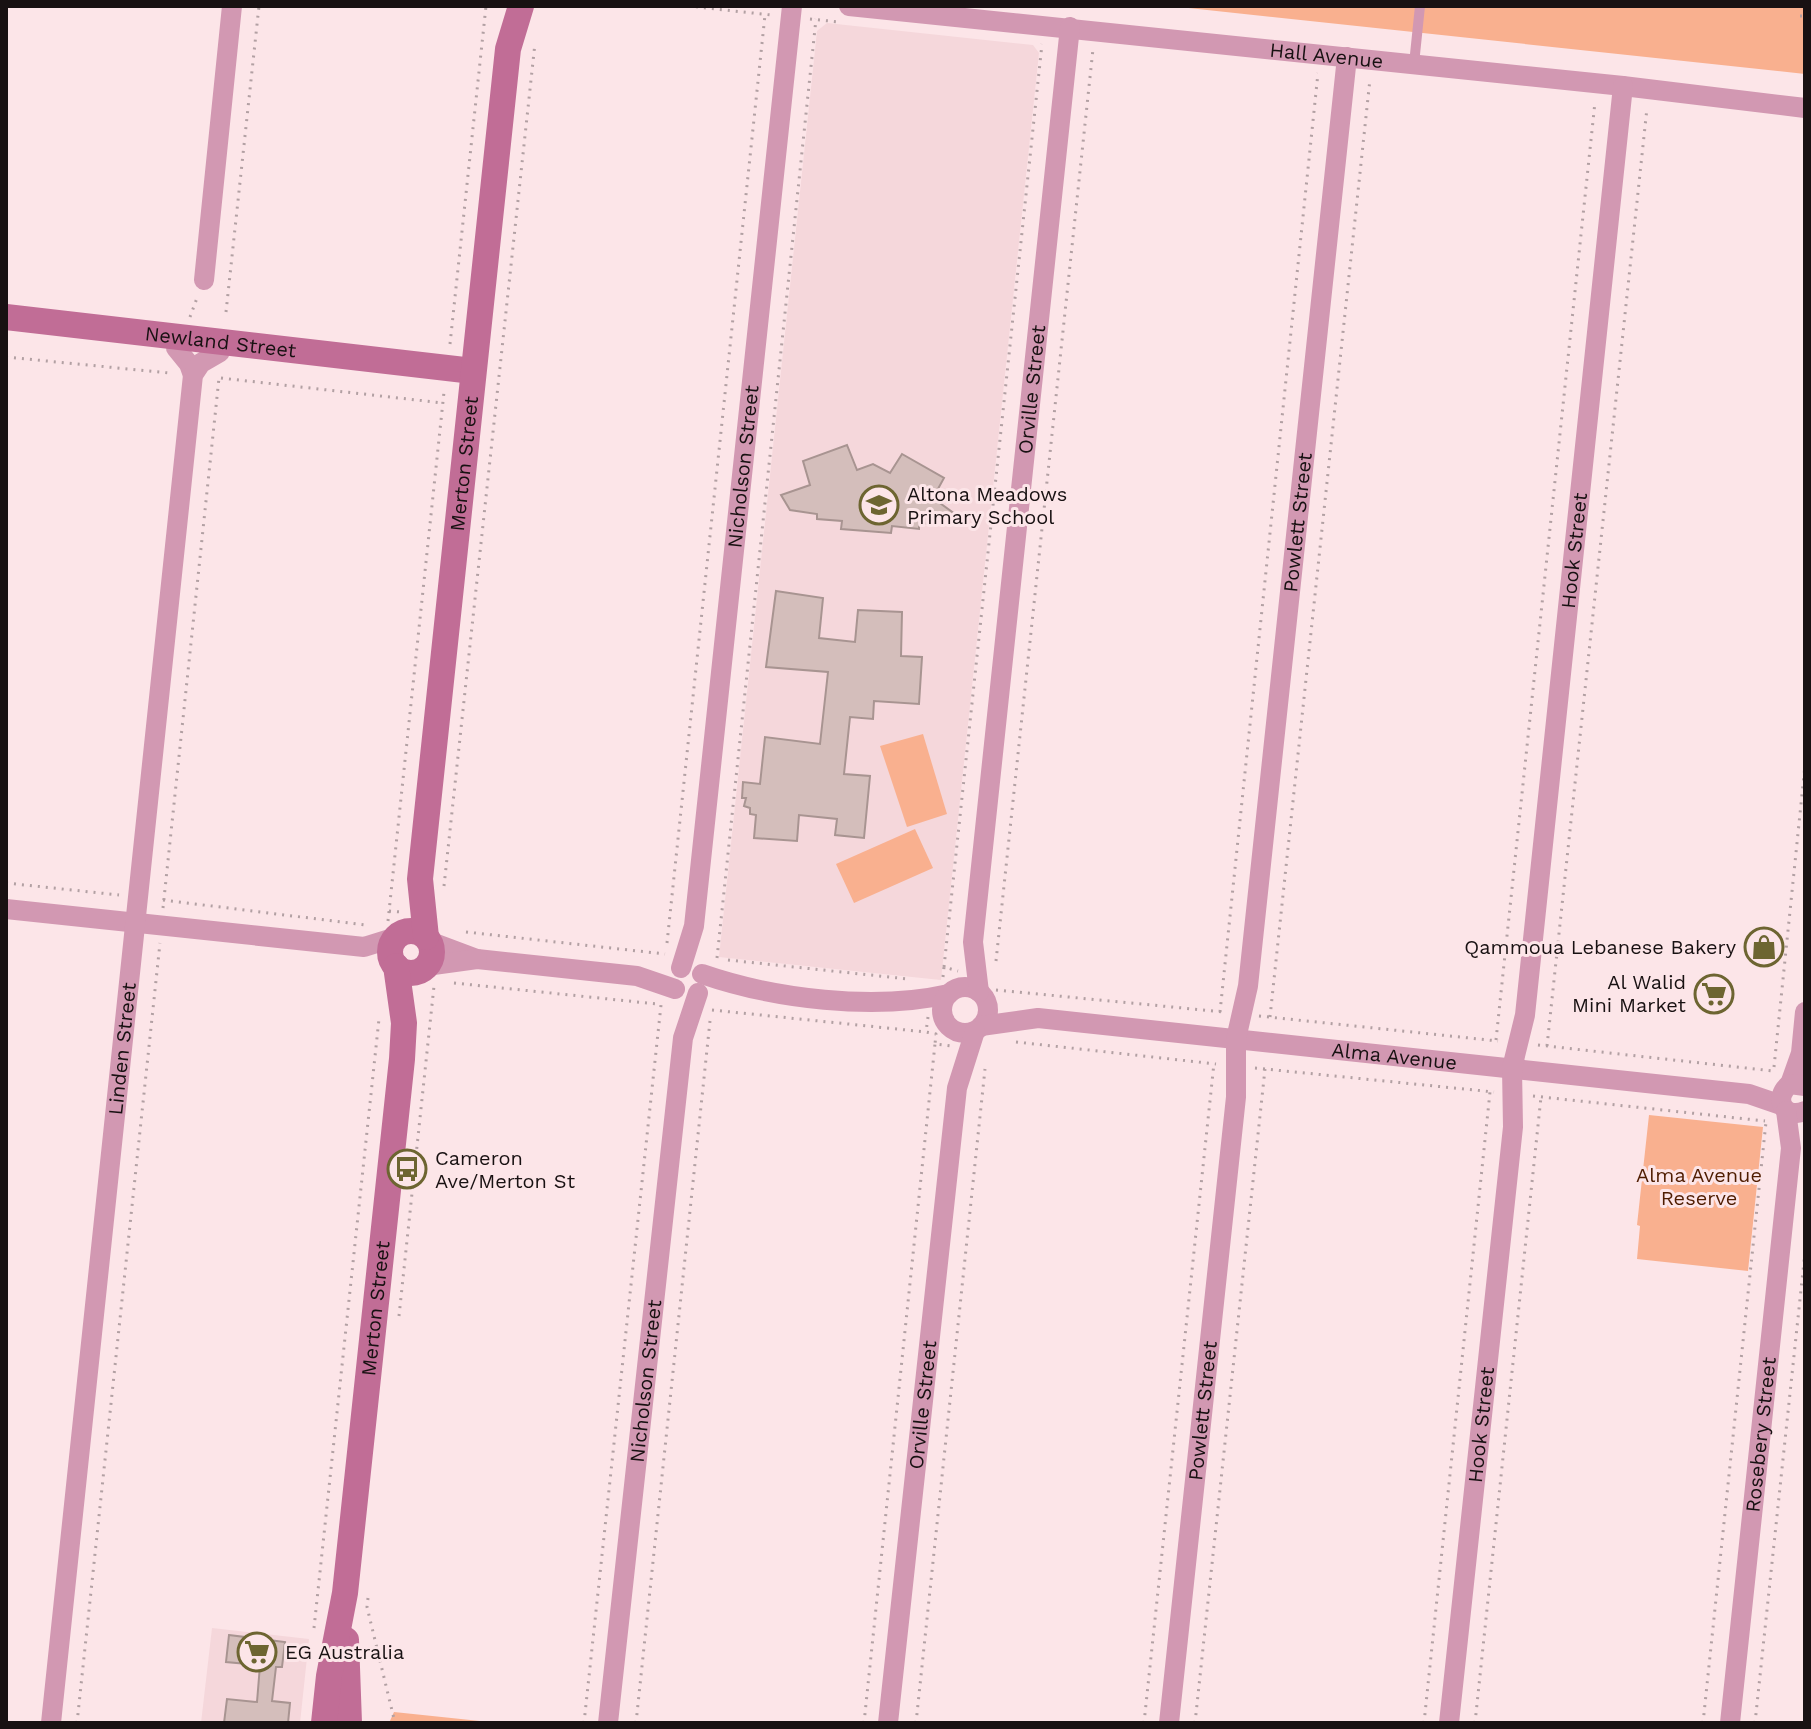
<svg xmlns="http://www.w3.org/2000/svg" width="1811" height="1729" font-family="'Work Sans',sans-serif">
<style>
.built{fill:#f5d7db}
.green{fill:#f9b08f}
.building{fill:#d4bebb;stroke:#a89491;stroke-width:2}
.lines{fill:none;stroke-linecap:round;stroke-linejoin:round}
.path{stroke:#b2a0a3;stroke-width:3;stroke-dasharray:2 6;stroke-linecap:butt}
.lane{stroke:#d298b2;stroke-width:10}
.street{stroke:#d298b2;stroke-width:20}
.secondary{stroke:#c16d96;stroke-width:26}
.labels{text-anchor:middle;stroke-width:6;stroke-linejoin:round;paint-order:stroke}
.street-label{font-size:20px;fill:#181112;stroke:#fce5e8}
.poi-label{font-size:20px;fill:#181112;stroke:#fce5e8;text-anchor:start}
.park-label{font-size:20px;fill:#4f1c00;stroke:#fce5e8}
</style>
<rect width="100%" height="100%" fill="#fce5e8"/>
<!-- built -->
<g class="built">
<path d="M827,23l206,22 6,8 -98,927 -222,-23 98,-926z"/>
<path d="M212,1628l97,11 -9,84h-99z"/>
</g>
<!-- green -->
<g class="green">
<path d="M1170,6h635v68z"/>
<path d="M923,734l24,80 -40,13 -27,-81z"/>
<path d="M915,829l18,39 -79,35 -18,-39z"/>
<path d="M1649,1115l114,12 -15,144 -111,-12 3,-33 -3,-1z"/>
<path d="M394,1712l105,11h-110z"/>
</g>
<!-- building -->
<g class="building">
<path d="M847,445l10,25 16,-6 17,9 12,-19 42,24 -11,20 22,16 -8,11 -28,-2v6l-27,-3 -1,7 -50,-4 1,-8 -25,-2v-5l-27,-4 -9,-15 29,-10 -7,-24z"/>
<path d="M776,591l47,7 -4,40 36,4 3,-32 44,2 -1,44 21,1 -3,47 -45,-3 -1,18 -23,-2 -6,57 26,2 -6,62 -29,-3 2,-16 -38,-4 -2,26 -43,-3 2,-23 -6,-1v-6l-6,-2 2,-8h-4l1,-16 17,2 5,-47 55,7 8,-72 -62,-5z"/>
<path d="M229,1635l56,7 -3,25h-6l-4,34 18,2 -2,20h-64l3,-24 30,3 3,-37 -34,-3z"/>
</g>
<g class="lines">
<!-- path -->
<g class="path">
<path d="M688,6l83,9"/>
<path d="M1800,16h5"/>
<path d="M810,19l29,3"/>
<path d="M226,312l33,-306"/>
<path d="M190,317l7,-19"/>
<path d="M450,344l36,-338"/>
<path d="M6,357l163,16"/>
<path d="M221,378l222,25"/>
<path d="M6,883l113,12"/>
<path d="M444,886l91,-843"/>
<path d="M163,900l203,25"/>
<path d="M163,908l56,-530"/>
<path d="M389,911l12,1"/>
<path d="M388,921l56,-529"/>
<path d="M466,932l199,22"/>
<path d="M667,943l98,-928"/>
<path d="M717,958l99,-939"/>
<path d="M728,960l180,19"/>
<path d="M996,961l97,-912"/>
<path d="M944,967l98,-923"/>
<path d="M943,977l1,-10 14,4"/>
<path d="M454,983l203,21"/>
<path d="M996,990l228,22"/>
<path d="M712,1010l214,22"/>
<path d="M1220,1012l98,-939"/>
<path d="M1259,1016l239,25"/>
<path d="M928,1017l-2,15 10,2 -1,10 16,2"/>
<path d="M1270,1017l100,-938"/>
<path d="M1496,1040l99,-938"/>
<path d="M1016,1042l200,22"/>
<path d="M1538,1045l235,26"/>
<path d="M1547,1046l100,-938"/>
<path d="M1774,1067l31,-302"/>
<path d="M1255,1068l239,24"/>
<path d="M1533,1096l232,25"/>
<path d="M399,1316l35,-330"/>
<path d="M368,1598l-1,9 28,116"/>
<path d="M314,1628l65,-609"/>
<path d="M77,1723l83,-780"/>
<path d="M584,1723l77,-718"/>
<path d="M636,1723l74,-702"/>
<path d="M864,1723l71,-679"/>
<path d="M916,1723l69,-654"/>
<path d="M1144,1723l70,-660"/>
<path d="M1195,1723l70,-654"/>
<path d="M1424,1723l66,-631"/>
<path d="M1475,1723l66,-626"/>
<path d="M1703,1723l63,-601"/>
<path d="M1755,1723l50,-471"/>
</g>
<!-- lane -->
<path class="lane" d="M1414,64l6,-58"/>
<!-- street -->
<g class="street">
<path id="s1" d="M849,6l774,80 182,22"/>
<path d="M204,280l28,-274"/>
<path d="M176,348l13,16 4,11"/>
<path d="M6,909l358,38 32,-10"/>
<path d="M429,941l48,18 160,17 38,13"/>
<path d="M426,966l51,-7"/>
<path id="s2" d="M681,968l13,-42 98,-920"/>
<path d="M702,974c72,25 172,37 247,20"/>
<circle cx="965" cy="1010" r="23"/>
<path id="s3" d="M979,992l-6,-50 97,-915"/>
<path id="s4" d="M981,1026l57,-8 711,76 32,11"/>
<path d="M1790,1084l11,-31 4,-41"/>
<path d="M1805,1086l-15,-2c-18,14 -6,36 15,27"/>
<path id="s5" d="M51,1723l142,-1348 8,-12 19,-11"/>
<path id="s6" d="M608,1723l75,-685 15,-45"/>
<path id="s7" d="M888,1723l69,-635 18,-57"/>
<path id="s8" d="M1169,1723l67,-626v-58l12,-53 99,-929"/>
<path id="s9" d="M1449,1723l64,-596 -1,-59 13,-53 98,-929"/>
<path id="s10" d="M1730,1723l61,-575 -5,-37"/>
</g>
<!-- secondary -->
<g class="secondary">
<path id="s11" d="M6,317l467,54"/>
<circle cx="411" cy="952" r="21"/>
<path id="s12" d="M426,937l-6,-58 88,-830 13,-43"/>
<path d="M346,1640l3,83"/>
<path id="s13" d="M324,1723l5,-47 16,-83 57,-534 2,-36 -8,-57"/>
</g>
</g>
<!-- icons -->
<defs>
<g id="school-ring" transform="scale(2)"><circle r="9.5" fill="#fce5e8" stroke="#6d6531" stroke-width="1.5"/><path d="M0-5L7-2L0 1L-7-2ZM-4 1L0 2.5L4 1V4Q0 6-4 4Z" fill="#6d6531"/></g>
<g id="shop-ring" transform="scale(2)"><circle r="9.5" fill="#fce5e8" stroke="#6d6531" stroke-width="1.5"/><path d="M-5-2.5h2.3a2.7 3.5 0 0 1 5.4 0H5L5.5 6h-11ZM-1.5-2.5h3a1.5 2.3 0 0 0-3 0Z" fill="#6d6531"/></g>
<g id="supermarket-ring" transform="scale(2)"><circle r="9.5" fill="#fce5e8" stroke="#6d6531" stroke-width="1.5"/><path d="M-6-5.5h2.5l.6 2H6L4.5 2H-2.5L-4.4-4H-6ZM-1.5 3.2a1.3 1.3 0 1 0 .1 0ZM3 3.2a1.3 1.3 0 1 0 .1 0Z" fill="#6d6531"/></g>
<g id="bus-ring" transform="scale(2)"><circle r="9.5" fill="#fce5e8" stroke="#6d6531" stroke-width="1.5"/><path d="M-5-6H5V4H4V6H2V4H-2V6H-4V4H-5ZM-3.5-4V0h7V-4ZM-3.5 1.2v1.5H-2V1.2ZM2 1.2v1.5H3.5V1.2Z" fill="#6d6531"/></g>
</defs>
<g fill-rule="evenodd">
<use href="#school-ring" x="879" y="505"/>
<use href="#shop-ring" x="1764" y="947"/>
<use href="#supermarket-ring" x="1714" y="994"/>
<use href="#bus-ring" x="407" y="1169"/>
<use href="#supermarket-ring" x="257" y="1652"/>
</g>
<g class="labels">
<!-- street labels -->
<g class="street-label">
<text dy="7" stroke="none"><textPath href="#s1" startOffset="480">Hall Avenue</textPath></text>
<text dy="7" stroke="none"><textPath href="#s11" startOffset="216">Newland Street</textPath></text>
<text dy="7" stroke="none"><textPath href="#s3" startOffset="606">Orville Street</textPath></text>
<text dy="7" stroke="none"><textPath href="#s12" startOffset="476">Merton Street</textPath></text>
<text dy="7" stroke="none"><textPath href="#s2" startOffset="506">Nicholson Street</textPath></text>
<text dy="7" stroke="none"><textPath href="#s8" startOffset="1208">Powlett Street</textPath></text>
<text dy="7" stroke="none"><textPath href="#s9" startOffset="1180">Hook Street</textPath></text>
<text dy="7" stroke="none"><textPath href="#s5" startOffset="678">Linden Street</textPath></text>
<text dy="7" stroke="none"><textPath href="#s4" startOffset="416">Alma Avenue</textPath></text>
<text dy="7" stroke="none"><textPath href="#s13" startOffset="418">Merton Street</textPath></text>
<text dy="7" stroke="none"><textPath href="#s6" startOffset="344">Nicholson Street</textPath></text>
<text dy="7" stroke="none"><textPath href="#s7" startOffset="320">Orville Street</textPath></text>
<text dy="7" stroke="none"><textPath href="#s8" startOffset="314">Powlett Street</textPath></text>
<text dy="7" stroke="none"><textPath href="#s9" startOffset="300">Hook Street</textPath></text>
<text dy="7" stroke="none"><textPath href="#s10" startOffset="290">Rosebery Street</textPath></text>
</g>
<!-- poi labels -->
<g class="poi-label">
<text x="907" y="501">Altona Meadows<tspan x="907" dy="23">Primary School</tspan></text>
<text x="1736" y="954" text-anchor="end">Qammoua Lebanese Bakery</text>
<text x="1686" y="989" text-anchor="end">Al Walid<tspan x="1686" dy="23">Mini Market</tspan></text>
<text x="435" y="1165">Cameron<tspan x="435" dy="23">Ave/Merton St</tspan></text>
<text x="285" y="1659">EG Australia</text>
</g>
<!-- park labels -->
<g class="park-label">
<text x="1699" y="1182">Alma Avenue<tspan x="1699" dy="23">Reserve</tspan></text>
</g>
</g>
<!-- border -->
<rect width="1811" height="1729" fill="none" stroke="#181112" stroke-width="16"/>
</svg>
